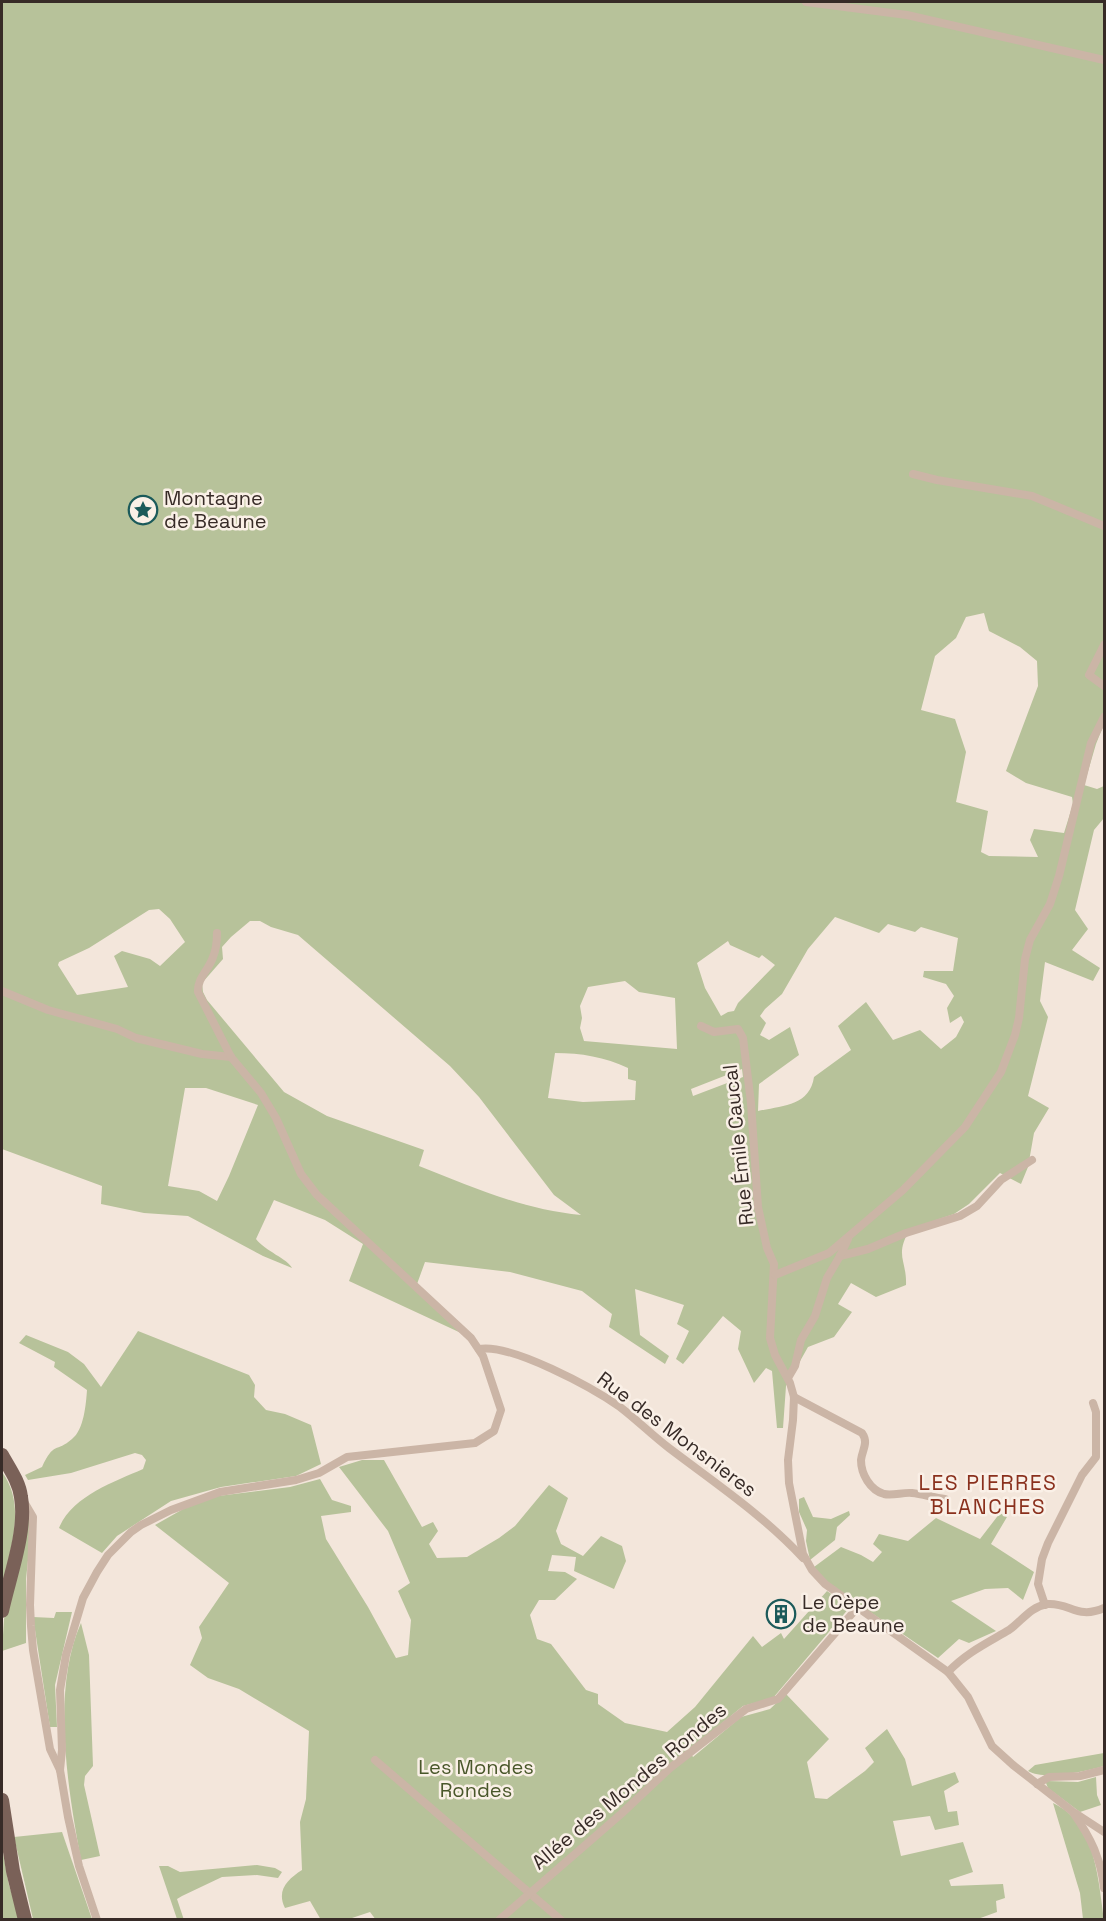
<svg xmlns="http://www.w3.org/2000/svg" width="1106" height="1921" font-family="'Space Grotesk',sans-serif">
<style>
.green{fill:#b7c29a;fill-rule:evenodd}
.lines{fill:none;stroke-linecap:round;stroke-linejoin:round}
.minor{stroke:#cbb5a6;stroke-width:8}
.primary{stroke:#7a6158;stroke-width:14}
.labels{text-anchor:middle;stroke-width:5;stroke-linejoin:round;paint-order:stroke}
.poi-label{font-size:20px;fill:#372b27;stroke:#faf0e7;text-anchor:start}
.street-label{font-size:20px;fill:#372b27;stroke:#faf0e7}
.park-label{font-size:20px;fill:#49572a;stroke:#faf0e7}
.neighbourhood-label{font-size:21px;letter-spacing:1.5px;fill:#8a301d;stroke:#faf0e7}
</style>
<rect width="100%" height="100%" fill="#f3e6db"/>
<!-- green -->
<g class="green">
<path d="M2,2h1102v722l-8,20 -12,41 13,4 7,-3v32l-10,12 -19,80 13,19 -16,21 28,18 -7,13 -48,-19 -5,39 8,16 -20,79 21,12 -15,25 -6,34 -7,17 -21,-11 -31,31 -15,10 -44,15c-16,27 -3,31 -4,56l-30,12 -25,-14 -13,21 14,8 -18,25 -26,10 -22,39 -3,42h-6l-5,-57 -6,-3 -12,15 -16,-34 3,-18 -18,-15 -40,48 -7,-5 13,-28 -12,-7 7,-19 -49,-16 5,46 29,21 -4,8 -56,-37 3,-13 -30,-23 -72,-19 -85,-10 -8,22 44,49 -112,-52 14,-37 -38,-24 -51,-20 -18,39c9,12 32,20 36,29l-29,-12 -75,-40 -44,-3 -43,-9 1,-18 -100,-37zM984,613l5,18 31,16 17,14 1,25 -32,85 20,12 46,14 1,7 -9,29 -30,-4 -4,11 8,17 -49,-1 -8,-4 7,-41 -32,-9 10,-50 -11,-33 -34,-9 14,-54 21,-18 10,-21zM159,909l11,10 15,23 -25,24 -10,-7 -28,-8 -8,5 14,31 -51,8 -19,-30 1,-3 30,-14 60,-38zM835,917l44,16 9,-9 27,8 6,-5 37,11 -5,33h-29l-1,6 23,7 8,12 -7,12 3,15 11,-7 3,6 -8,15 -15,12 -21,-19 -27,10 -27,-38 -28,24 13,24 -37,27c-4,29 -33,29 -56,34l1,-27 40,-29 -9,-28 -21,13 -9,-5 6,-12 -6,-7 5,-7 17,-15 26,-45zM250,921h10l11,6 27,8 152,131 29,31 75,98 27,20c-57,-5 -109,-28 -162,-49l5,-16 -97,-34 -43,-24 -77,-92 -4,-8 -1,-9 21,-24 -1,-12 9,-10zM728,941l2,4 29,13 3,-3 13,10 -37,38 -4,8 -6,1 -7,4 -16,-28 -8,-25zM625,981l14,11 36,6 2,51 -93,-8 -4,-13 2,-10 -2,-12 8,-19zM555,1053c26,0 50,4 73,15v11l8,2 -1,19 -52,2 -35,-4zM742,1069l1,8 -50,19 -2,-7zM185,1088h21l52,17 -29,71 -12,25 -18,-10 -31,-5z"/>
<path d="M138,1331l111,44 6,10 -1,12 12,13 19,4 26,11 10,39 -25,12 -75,11 -50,14 -54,35 -15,17 -43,-25c13,-32 55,-46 84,-59l3,-9 -4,-5 -7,-2 -64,20 -43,7 -3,-5 17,-8c12,-26 14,-14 30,-28 12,-9 14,-35 15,-49l-33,-23 1,-5 -36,-19 7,-8 42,17 16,12 17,23z"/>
<path d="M362,1460h22l38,67 11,-5 5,9 -9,13 8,14 30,-1 32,-19 16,-12 34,-41 19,13 -12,33 5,13 22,12 18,-20 21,10 4,15 -12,28 -40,-18 2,-14 -24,-2 -4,16 17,1 12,7 -22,21h-16l-9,15 7,24 14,5 35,46 12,4v10l27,19 42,9 28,-25 58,-71 9,11 19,-14 3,6 43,-48 23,16 -77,91 -30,8 -54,44 4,7 48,-40 29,-8 16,-15 43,45 -22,23 8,36 12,1 38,-28 9,-9 -9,-14 22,-19 18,30 7,27 43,-14 4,10 -15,9 4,21 9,-1 2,14 -24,5 -5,-14 -37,5 8,35 62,-14 10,30 -24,8 2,6 52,-2 2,14 -9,3 1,11 -22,8h-599l-6,-8 -21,7 -28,1 -11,-19 -25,7c-9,-18 3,-29 17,-38l-2,-48 6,-23 3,-68 -70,-42 -31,-11 -18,-13 12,-27 -3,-11 30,-44 -74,-58 30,-17 33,-12 72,-9 30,-8 12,21 19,6v6l-30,4 5,23 42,68 28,51 12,-3 3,-35 -13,-29 12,-8 -22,-52 -49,-64z"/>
<path d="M2,1472c25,34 8,77 0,115z"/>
<path d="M804,1497l9,20 18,2 18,-8 1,4 -13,12 -2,13 -25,20 -4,-19 1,-11 -8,-18v-13z"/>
<path d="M1000,1513l7,4 -16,27 43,28 -11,28 -15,-12 -23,1 -34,12 45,30 -27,12 -10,-4 -21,19 -112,-76 -12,-15 27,-20 20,8 12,7 9,-10 -9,-8 6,-10 29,7 28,-23 44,21z"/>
<path d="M27,1516h2l1,26 -4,37v64l-24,8 2,-32 19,-65z"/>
<path d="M56,1612h16l-17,73 2,42h-7l-17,-110 21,1z"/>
<path d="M81,1623l8,32 4,111 -8,10 -1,9 16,71 -19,4c-13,-70 -30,-170 0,-237z"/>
<path d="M1104,1753v13c-18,5 -59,15 -76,5l7,-6z"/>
<path d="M1096,1777l1,18 4,10 -21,7 -32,-24 -2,-5 1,-2 31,1z"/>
<path d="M1053,1803c43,20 45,76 51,116h-21l-3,-26z"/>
<path d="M62,1832l30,87h-59l-19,-82z"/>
<path d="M2,1848l7,37 11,34h-18z"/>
<path d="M257,1865l18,3 7,4 -4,6 -21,-3 -35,2 -40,19 -5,3 7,21 -7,-1 -18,-53h9l12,6z"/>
</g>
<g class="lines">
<!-- minor -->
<g class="minor">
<path d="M806,2l101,13 197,45"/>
<path d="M913,474l24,6 95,16 72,30"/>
<path d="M1104,645l-15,30 15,11"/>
<path d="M2,991l46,19 69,19 19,9 66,16 29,3"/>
<path d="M701,1026l13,6 24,-3 5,9 8,65 7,104 9,41 7,16 -4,74 5,17 15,28 4,14 -1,23 -5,40 1,23 14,71 9,16 13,14 123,88 20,25 24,49 21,19 59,46 32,21"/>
<path d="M840,1256l28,-7 38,-16 54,-17 17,-10 24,-26 31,-20"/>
<path d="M775,1275l54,-22 74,-63 62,-63 36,-55 14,-37 4,-17 6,-59 5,-19 20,-36 9,-28 32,-133 13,-26"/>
<path d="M479,1349c32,-6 114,39 141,58 17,13 32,28 49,41 46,35 94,67 134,110"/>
<path d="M788,1378l7,-12 6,-26 14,-24 12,-38 13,-22 8,-17"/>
<path d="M794,1397l68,36c7,10 0,17 -1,27 0,14 9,30 23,34 9,2 19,-2 28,-1 11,1 22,5 33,6"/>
<path d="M23,1500l10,17 -3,88 1,21 2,24 17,99 10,21 8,47 11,49 18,54"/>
<path d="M1045,1605l-7,-21 4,-25 6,-16 34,-68 14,-18v-45l-3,-9"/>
<path d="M948,1672c18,-19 39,-29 61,-42 13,-9 21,-23 38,-26 23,-2 30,16 57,4"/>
<path d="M375,1760l186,160"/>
<path d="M60,1770l2,-20 -2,-60 6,-35 17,-57 14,-26 11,-17 23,-23 10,-7 30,-15 49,-18 76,-12 23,-7 28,-16 128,-14 19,-12 7,-21 -18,-54 -12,-18 -154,-143 -16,-21 -25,-56 -15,-25 -30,-36 -33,-65c-1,-14 11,-22 15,-35 3,-7 4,-16 4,-24"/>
<path d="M1037,1784l12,-7 31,-1 24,-6"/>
<path d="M1074,1814c17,24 27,45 30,74"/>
<path d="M499,1920l122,-106 49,-46 76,-59 32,-10 79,-91"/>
</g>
<!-- primary -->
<g class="primary">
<path d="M2,1455c7,13 17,26 19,42 6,34 -12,81 -19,114"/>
<path d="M2,1800l11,71 12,49"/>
</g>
</g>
<!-- icons -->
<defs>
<g id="sight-ring" transform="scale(1.5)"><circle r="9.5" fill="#faf0e7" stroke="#1b5a5a" stroke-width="1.5"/><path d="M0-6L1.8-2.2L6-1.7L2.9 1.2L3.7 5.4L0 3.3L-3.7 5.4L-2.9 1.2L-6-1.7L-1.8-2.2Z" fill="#1b5a5a"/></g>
<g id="building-ring" transform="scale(1.5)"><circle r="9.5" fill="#faf0e7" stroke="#1b5a5a" stroke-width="1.5"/><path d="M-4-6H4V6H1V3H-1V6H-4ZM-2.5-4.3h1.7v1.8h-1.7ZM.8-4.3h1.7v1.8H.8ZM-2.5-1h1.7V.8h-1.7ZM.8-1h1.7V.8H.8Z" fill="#1b5a5a"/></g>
</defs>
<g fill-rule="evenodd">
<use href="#sight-ring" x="143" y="510"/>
<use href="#building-ring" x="781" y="1614"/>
</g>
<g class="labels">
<!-- poi labels -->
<g class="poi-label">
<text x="164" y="505">Montagne<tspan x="164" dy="23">de Beaune</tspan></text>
<text x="802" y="1609">Le Cèpe<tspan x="802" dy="23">de Beaune</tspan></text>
</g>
<!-- street labels -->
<g class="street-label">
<text transform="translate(738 1145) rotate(-96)" y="7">Rue Émile Caucal</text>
<text transform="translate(677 1434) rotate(37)" y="7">Rue des Monsnieres</text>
<text transform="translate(629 1786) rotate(-40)" y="7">Allée des Mondes Rondes</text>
</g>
<!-- park labels -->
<g class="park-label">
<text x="476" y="1774">Les Mondes<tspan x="476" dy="23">Rondes</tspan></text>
</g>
<!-- neighbourhood labels -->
<g class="neighbourhood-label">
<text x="988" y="1490">LES PIERRES<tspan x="988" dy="24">BLANCHES</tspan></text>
</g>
</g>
<!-- border -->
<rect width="1106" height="1921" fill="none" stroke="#372b27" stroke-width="6"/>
</svg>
